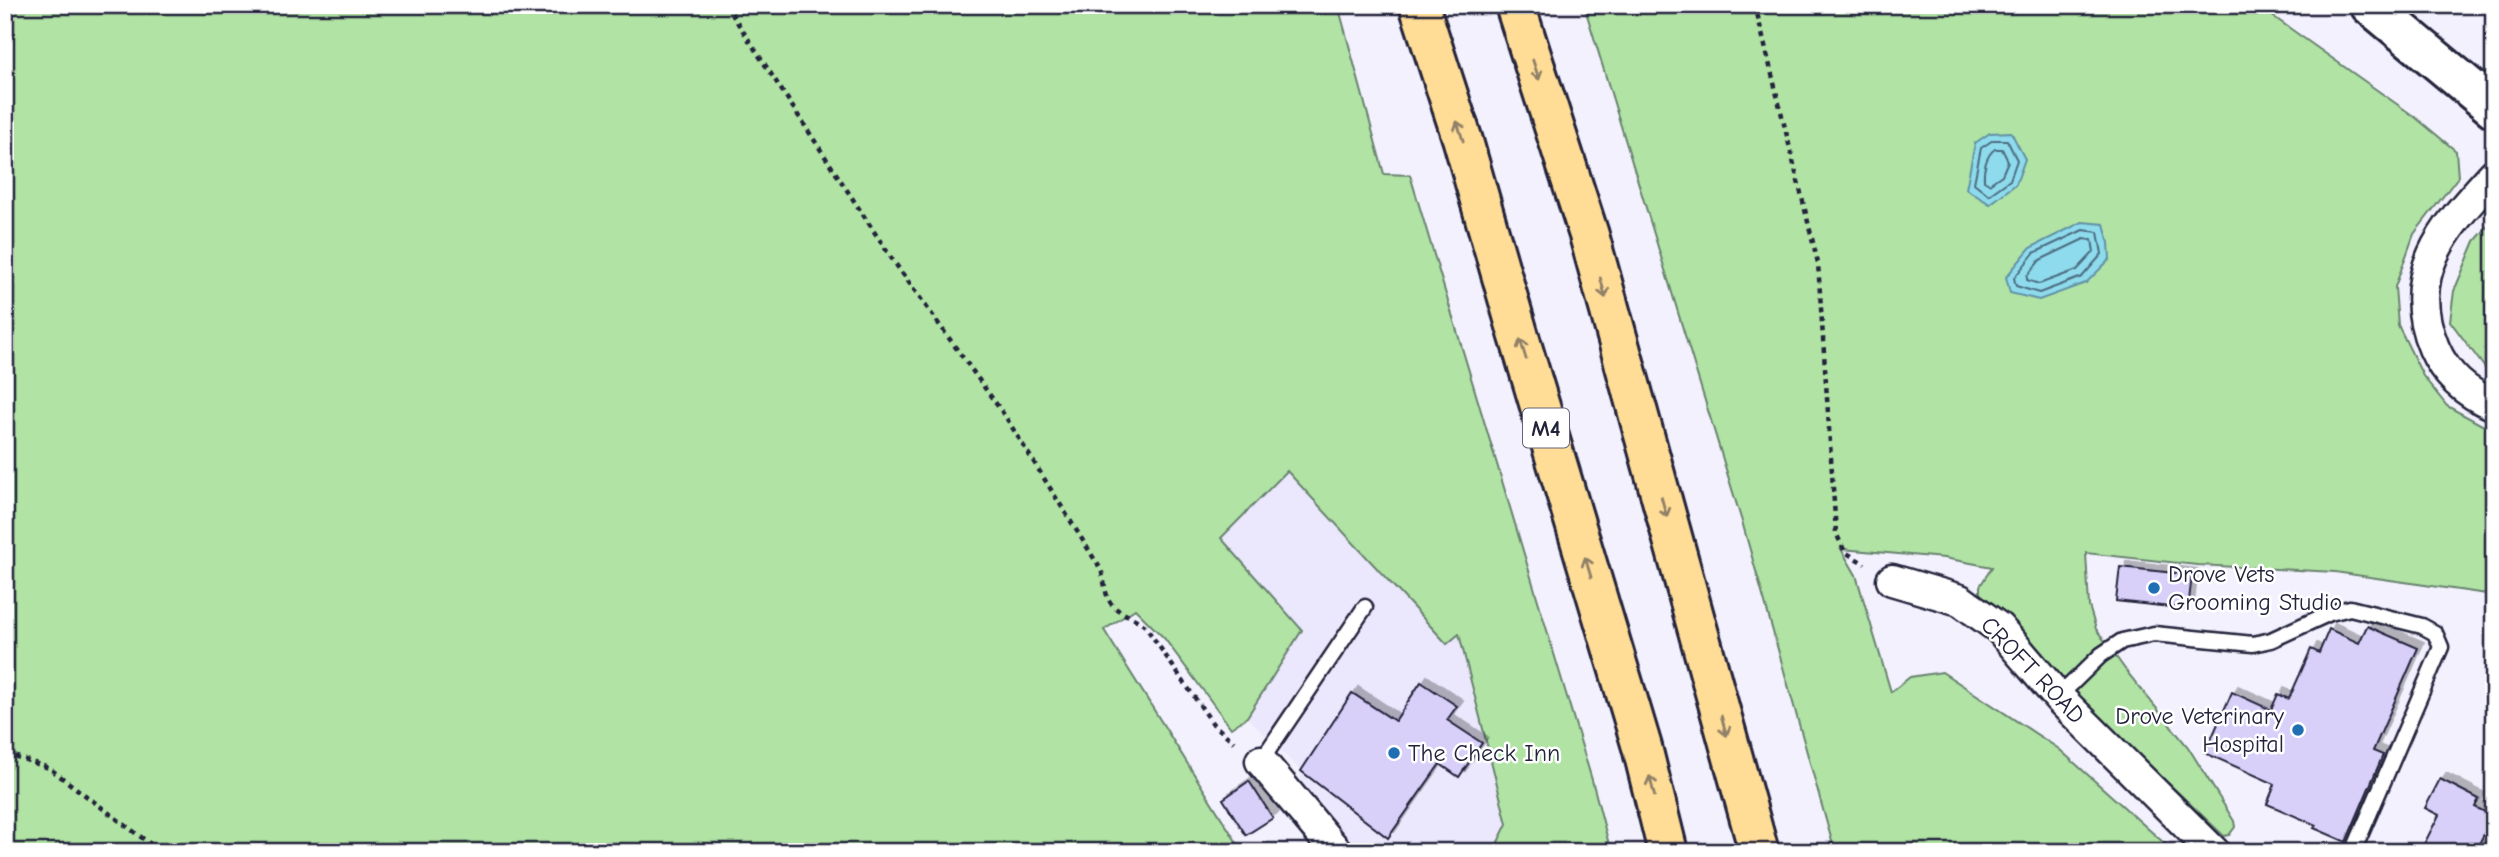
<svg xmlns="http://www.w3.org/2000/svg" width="2499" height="857" font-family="'Comic Neue',sans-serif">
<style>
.built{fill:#ebe7fc}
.green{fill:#b0e3a4;stroke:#698270;stroke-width:2}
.water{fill:#8ddbec;stroke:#6291a5;stroke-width:2}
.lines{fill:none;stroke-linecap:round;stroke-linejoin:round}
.shore{stroke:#4d6c82;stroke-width:2}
.building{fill:#d8d0f9;stroke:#22223b;stroke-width:2;filter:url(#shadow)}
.lane-casing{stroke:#22223b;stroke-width:19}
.street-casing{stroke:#22223b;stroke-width:35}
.secondary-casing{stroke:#22223b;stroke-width:44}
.highway-casing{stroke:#22223b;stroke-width:44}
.path{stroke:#22223b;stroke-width:4.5;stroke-dasharray:5 5;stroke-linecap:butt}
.lane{stroke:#fff;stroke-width:14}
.street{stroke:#fff;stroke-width:30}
.secondary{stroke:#fff;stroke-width:38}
.highway{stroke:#ffdd96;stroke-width:38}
.oneway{stroke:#908068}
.poi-dot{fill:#1f6fb2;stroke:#fff;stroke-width:2.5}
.labels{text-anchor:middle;stroke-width:5;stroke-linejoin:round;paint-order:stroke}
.shield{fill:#fff;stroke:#646476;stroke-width:2}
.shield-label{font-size:23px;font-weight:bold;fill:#22223b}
.poi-label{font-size:24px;fill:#22223b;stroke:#fff;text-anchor:start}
.street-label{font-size:24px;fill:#22223b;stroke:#fff}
</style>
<defs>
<filter id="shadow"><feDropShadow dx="6" dy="-6" stdDeviation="0" flood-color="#0004"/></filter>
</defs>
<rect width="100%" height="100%" fill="#f3f1fd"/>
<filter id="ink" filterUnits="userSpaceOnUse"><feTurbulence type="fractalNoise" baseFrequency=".0143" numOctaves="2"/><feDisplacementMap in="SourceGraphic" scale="14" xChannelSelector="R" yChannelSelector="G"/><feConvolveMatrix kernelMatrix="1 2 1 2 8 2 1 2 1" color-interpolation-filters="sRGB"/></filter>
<g filter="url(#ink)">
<!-- built -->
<path class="built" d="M1287,471l160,173 12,-11 48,192 -14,27h-137l-54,-66 -1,-15 -54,-54 55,-87 -81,-92z"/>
<!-- green -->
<g class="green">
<path d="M5,5h1333l46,169 26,1 182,605 19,72h-118l14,-28 -48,-190 -12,10 -160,-173 -66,67 81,92 -55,87 -16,11 -67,-90 -29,-29 -31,21 135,216 -9,6h-1225z"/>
<path d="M1584,5h673l158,112 41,34 2,26 -44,57 -19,53 3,38 25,51 24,30 35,19 12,4v166l-159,-23 -138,-7 -111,-12 3,53 7,23 31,43 61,75 46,74 1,6 -6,8 -5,1 -244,-231v-19l12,-19 -48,-9 -103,-9 15,26 35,117 19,-15 32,-5 117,77 115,103h-339l-92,-327z"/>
<path d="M2494,219v153l-9,-4 -35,-47 4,-30 21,-50z"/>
</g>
<!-- water -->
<g class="water">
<path d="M2011,132l14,27 -9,25 -26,20 -24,-15 9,-46 15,-10z"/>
<path d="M2082,222l22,2 5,19 1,16 -24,24 -47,17 -29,-7 -4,-16 24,-29z"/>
</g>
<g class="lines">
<!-- shore -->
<g class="shore">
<path d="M1993,140h14l10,20 -7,20 -21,15 -15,-12 7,-35z"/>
<path d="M1995,149h7l6,12 -6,14 -13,9 -5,-3c-1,-11 2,-26 11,-32z"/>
<path d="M2083,230l15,2 4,22 -20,23 -43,16 -23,-7 -2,-8 20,-25z"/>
<path d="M2084,239l8,1 2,12 -17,18 -38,14 -12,-4v-4l13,-16z"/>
</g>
</g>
<!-- building -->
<g class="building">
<path d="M2120,567l72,8 -4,34 -72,-8z"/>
<path d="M2367,626l51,22 -45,103 10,4 -37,87 -32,-14 2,-3 -49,-21 8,-20 -70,-31 27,-61 39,18 7,-16 11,5 22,-50 8,4 10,-24 30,14z"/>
<path d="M1421,682l36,24 -10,14 35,23 -23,34 -19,-13 -52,74 -87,-67 51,-78 43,28z"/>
<path d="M2440,779l39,20 -4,8 18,9 -18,36h-55l19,-37 -14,-7z"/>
<path d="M1249,781l24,37 -27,17 -23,-36z"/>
</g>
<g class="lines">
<!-- lane casing -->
<g class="lane-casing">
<g id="lane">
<path d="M2058,697l43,-42 21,-14 32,-7 99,10 18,-4 59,-27 20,-5 72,18 13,7 6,14 -88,205"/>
<path d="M1261,761l104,-154"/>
</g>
</g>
<!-- street casing -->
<g class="street-casing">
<g id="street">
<path d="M2494,174c-48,53 -92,98 -60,174 12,28 32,45 60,57"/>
<path d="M1892,580l68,20 39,28 59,69 156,155"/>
<path d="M1261,761l76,91"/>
</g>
</g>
<!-- secondary casing -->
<g class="secondary-casing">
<path id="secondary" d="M2370,5l124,103"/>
</g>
<!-- highway casing -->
<g class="highway-casing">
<g id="highway">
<path d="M1419,5l44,136 55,192 124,414 26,105"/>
<path d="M1515,5l74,230 170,617"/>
</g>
</g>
<!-- path -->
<g class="path">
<path d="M726,5l166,254 113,157 95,152c5,10 4,23 9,32 6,13 25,16 36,26l68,98 21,18"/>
<path d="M1755,5l63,258 18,270 9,19 20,12"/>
<path d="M5,753l44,15 112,84"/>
</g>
<!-- lane -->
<use href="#lane" class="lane"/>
<!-- street -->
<use href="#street" class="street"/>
<!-- secondary -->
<use href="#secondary" class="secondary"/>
<!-- highway -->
<use href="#highway" class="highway"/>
</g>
<!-- one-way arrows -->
<defs><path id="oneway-shaft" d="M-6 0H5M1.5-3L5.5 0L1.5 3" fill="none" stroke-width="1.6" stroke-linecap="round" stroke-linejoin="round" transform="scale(1.75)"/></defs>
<g class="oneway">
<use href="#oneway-shaft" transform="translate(1536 70) rotate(72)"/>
<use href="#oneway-shaft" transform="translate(1460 131) rotate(-108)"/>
<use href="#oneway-shaft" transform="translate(1603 288) rotate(75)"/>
<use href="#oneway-shaft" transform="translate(1523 349) rotate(-107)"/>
<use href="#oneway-shaft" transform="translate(1664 507) rotate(75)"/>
<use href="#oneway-shaft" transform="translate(1588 567) rotate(-107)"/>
<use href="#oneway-shaft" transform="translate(1724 726) rotate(75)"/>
<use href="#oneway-shaft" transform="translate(1652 786) rotate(-104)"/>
</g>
</g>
<!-- markers -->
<g class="poi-dot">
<circle cx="2154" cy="588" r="7"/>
<circle cx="2298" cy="730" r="7"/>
<circle cx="1394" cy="753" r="7"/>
</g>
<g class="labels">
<!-- shield labels -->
<rect class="shield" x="1523" y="408.5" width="46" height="39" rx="5"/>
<g class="shield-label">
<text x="1546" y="436">M4</text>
</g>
<!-- poi labels -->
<g class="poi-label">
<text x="2168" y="582">Drove Vets<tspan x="2168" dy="28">Grooming Studio</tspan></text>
<text x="2284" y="724" text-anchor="end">Drove Veterinary<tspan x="2284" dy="28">Hospital</tspan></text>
<text x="1408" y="761">The Check Inn</text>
</g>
<!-- street labels -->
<g class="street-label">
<text transform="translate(2033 670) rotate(46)" y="8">CROFT ROAD</text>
</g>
</g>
<!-- margin -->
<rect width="2499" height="857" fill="none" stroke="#fff" stroke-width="28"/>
<rect x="14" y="14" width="2471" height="829" fill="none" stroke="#22223b" stroke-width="2.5" filter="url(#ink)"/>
</svg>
